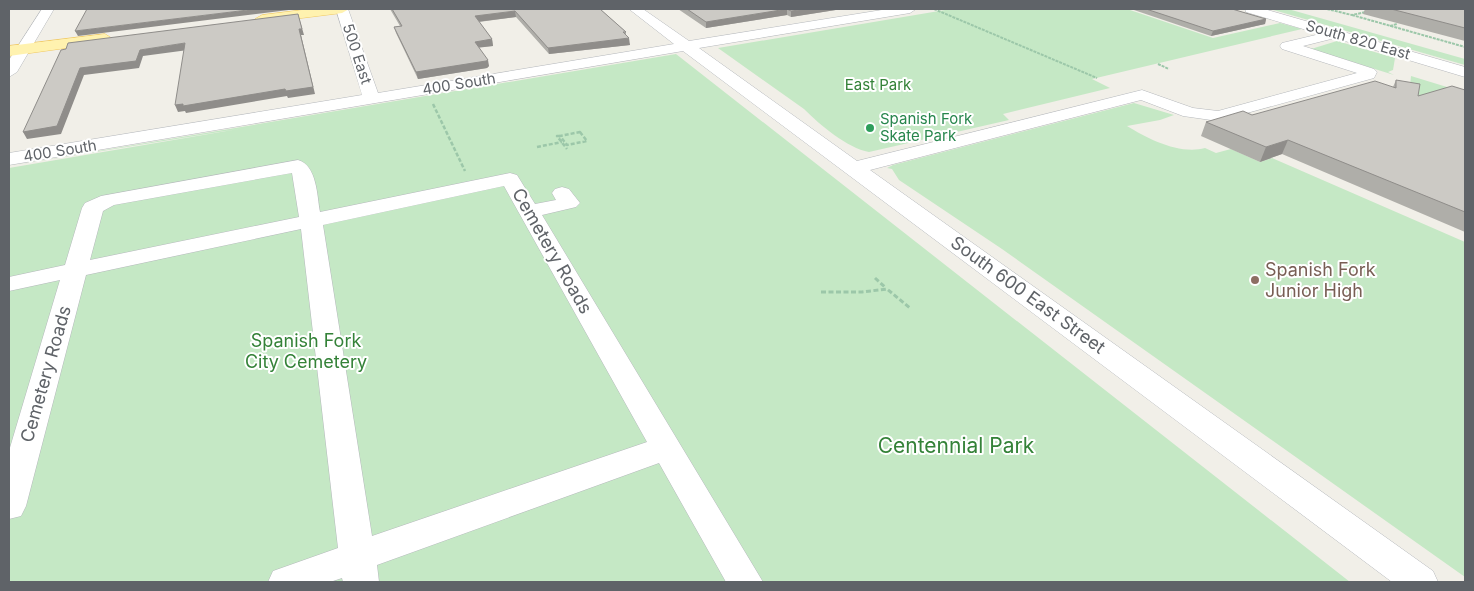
<svg xmlns="http://www.w3.org/2000/svg" width="1474" height="591" font-family="Inter,sans-serif">
<style>
.green{fill:#c5e8c5}
.lines{fill:none;stroke-linecap:round;stroke-linejoin:round}
.minor-casing{stroke:#b5b8bc;stroke-width:1}
.major-casing{stroke:#f2c960;stroke-width:1}
.path-far2{stroke:#9cc7a9;stroke-width:2;stroke-dasharray:3 1;stroke-linecap:butt}
.path-far1{stroke:#9cc7a9;stroke-width:2.5;stroke-dasharray:4 2;stroke-linecap:butt}
.path{stroke:#9cc7a9;stroke-width:3;stroke-dasharray:5 2.5;stroke-linecap:butt}
.minor{fill:#fff;fill-rule:evenodd}
.major{fill:#fff2af;fill-rule:evenodd}
.wall{fill:#afaea9}
.shaded-wall{fill:#8f8d8a}
.building{fill:#cccac5;stroke:#8f8d8a}
.leisure-dot{fill:#2e9e5b;stroke:#fff;stroke-width:2}
.education-dot{fill:#8d6e63;stroke:#fff;stroke-width:2}
.labels{text-anchor:middle;stroke-width:4;stroke-linejoin:round;paint-order:stroke}
.far-street-label{font-size:15px;fill:#5f6368;stroke:#fff}
.far-park-label{font-size:15px;fill:#348238;stroke:#fff}
.far-leisure-label{font-size:15px;fill:#27864d;stroke:#fff;text-anchor:start}
.street-label{font-size:18px;fill:#5f6368;stroke:#fff}
.education-label{font-size:18px;fill:#785e54;stroke:#fff;text-anchor:start}
.park-label{font-size:18px;fill:#348238;stroke:#fff}
.near-park-label{font-size:21px;fill:#348238;stroke:#fff}
</style>
<rect width="100%" height="100%" fill="#f1efe8"/>
<!-- green -->
<g class="green">
<path d="M951,9h176l86,29 67,-15 22,6 -210,50 18,9 -107,26 6,6 -140,32c-22,-4 -49,-27 -65,-43l-86,-61z"/>
<path d="M1270,9h18l177,50v6z"/>
<path d="M1337,41l58,17 -2,12 -5,2 6,3 -83,-26z"/>
<path d="M676,54l674,528h-1341v-414l235,-40 -235,38z"/>
<path d="M1411,76l49,15 -33,10 -18,-4z"/>
<path d="M1134,103l40,12 -14,5 -33,6c21,13 53,29 78,22l11,5 15,-4 29,13 12,-4 193,84v335l-463,-328 -103,-69 -7,-11 -5,-1 6,-3z"/>
</g>
<g class="lines">
<!-- minor casing -->
<g class="minor-casing">
<g id="minor">
<path d="M42,9h12l-37,63 -8,5v-17z"/>
<path d="M336,9h12l30,84 296,-49 -45,-35h14l46,32 199,-32h28l-6,4 -211,35 158,113 285,-71 51,18 25,3 139,-38 -75,-24 -2,-3 2,-3 38,-9 -74,-22 -1,-3h19l201,58v10l-130,-39 -32,8 71,23 3,3 -3,6 -156,43 -35,-5 -42,-16 -271,70 563,401 5,11h-46l-709,-531 -674,114v-12l353,-58z"/>
<path d="M298,160c19,5 19,36 22,52l190,-39 7,2 18,29 21,-4 -4,-7 3,-4 7,-2 7,2 11,14 -4,4 -34,8 221,367h-37l-67,-119 -282,102 2,17h-36l-1,-4 -12,4h-62l5,-11 65,-23 -37,-319 -215,46 -60,231 -5,10 -12,3v-68l51,-171 -51,11v-14l56,-12 17,-57 3,-5 16,-7zM292,173l7,44 -209,43 13,-49 11,-6zM504,186l143,256 -275,94 -49,-311z"/>
</g>
</g>
<!-- major casing -->
<g class="major-casing">
<g id="major">
<path d="M310,9h39l-7,4 -80,10 -7,-4 7,-4z"/>
<path d="M105,34l8,5 -3,3 -101,14v-10z"/>
</g>
</g>
<!-- path-far2 -->
<g class="path-far2">
<path d="M934,9l163,69"/>
<path d="M1327,9l25,6 14,-3"/>
<path d="M1352,15l113,32"/>
<path d="M1390,26l7,-2"/>
<path d="M1158,64l11,5"/>
</g>
<!-- path-far1 -->
<g class="path-far1">
<path d="M433,104l32,67"/>
<path d="M580,132l7,9 -20,4 -7,-9z"/>
<path d="M560,136h-3l10,13"/>
<path d="M537,147l25,-5"/>
</g>
<!-- path -->
<g class="path">
<path d="M875,278l11,10"/>
<path d="M821,292h41l25,-3 23,19"/>
</g>
<!-- minor -->
<use href="#minor" class="minor"/>
<!-- major -->
<use href="#major" class="major"/>
</g>
<!-- wall -->
<g class="wall">
<path d="M390,9h210l26,23v4l4,9 -81,9 -33,-37 -37,5 13,17 1,7 -14,1 10,19 -2,2 -69,11 -22,-46 -2,-6 6,-1z"/>
<path d="M678,9h164l-51,8 -4,-2 -81,13z"/>
<path d="M1131,9h101l34,10 -1,5 -54,12z"/>
<path d="M1365,9h100v32l-102,-27z"/>
<path d="M1396,80l22,16 47,-6v142l-183,-78 -22,8 -59,-26 5,-14 46,-7 141,-28z"/>
</g>
<!-- shaded-wall -->
<g class="shaded-wall">
<path d="M256,9h41l-219,27 -3,-5z"/>
<path d="M787,9v6l-81,13v-6z"/>
<path d="M807,9h35l-51,8v-6z"/>
<path d="M515,11l1,6 -40,5 -1,-6z"/>
<path d="M298,14l6,21h-3l14,59 -27,4 -1,-2 -101,17 -1,-2 -7,1 -3,-7z"/>
<path d="M1266,19l-1,5 -54,12 2,-5z"/>
<path d="M629,38l1,7 -81,9 -1,-6z"/>
<path d="M492,39l1,7 -17,2 -1,-6z"/>
<path d="M185,43l3,7 -45,6 -4,12 -55,7 -23,59 -34,5 -4,-7 57,-64 60,-18z"/>
<path d="M488,60l1,6 -2,2 -69,11 -2,-7z"/>
<path d="M1288,140l-6,14 -22,8 6,-15z"/>
</g>
<!-- building -->
<g class="building">
<path d="M87,9h169l-181,22z"/>
<path d="M392,9h208l26,23h-3l6,6 -81,10 -33,-37 -40,5 17,23 -17,3 13,18 -2,1 -70,11 -22,-45 8,-1z"/>
<path d="M687,9h120l-16,2 -4,-2 -81,13z"/>
<path d="M1146,9h86l34,10 -53,12z"/>
<path d="M1391,9h74v19z"/>
<path d="M298,14l4,15h-3l14,58 -27,4 -1,-2 -102,17v-2l-8,1 10,-62 -45,7 -4,11 -56,7 -23,58 -34,6 38,-82 5,-1 2,-6z"/>
<path d="M1396,80l24,4 -2,12 34,-10 13,4v122l-177,-72 -22,7 -60,-25 37,-11 9,4 123,-34 21,7z"/>
</g>
<!-- markers -->
<circle class="leisure-dot" cx="870" cy="128" r="5"/>
<circle class="education-dot" cx="1255" cy="280" r="5"/>
<g class="labels">
<!-- far-street labels -->
<g class="far-street-label">
<text transform="translate(1358 40) rotate(16)" y="5">South 820 East</text>
<text transform="translate(357 54) rotate(72)" y="5">500 East</text>
<text transform="translate(459 84) rotate(-9)" y="5">400 South</text>
<text transform="translate(60 151) rotate(-9)" y="5">400 South</text>
</g>
<!-- far-park labels -->
<g class="far-park-label">
<text x="878" y="90">East Park</text>
</g>
<!-- far-leisure labels -->
<g class="far-leisure-label">
<text x="880" y="124">Spanish Fork<tspan x="880" dy="17">Skate Park</tspan></text>
</g>
<!-- street labels -->
<g class="street-label">
<text transform="translate(552 251) rotate(60)" y="6">Cemetery Roads</text>
<text transform="translate(1028 295) rotate(36)" y="6">South 600 East Street</text>
<text transform="translate(46 374) rotate(-74)" y="6">Cemetery Roads</text>
</g>
<!-- education labels -->
<g class="education-label">
<text x="1265" y="276">Spanish Fork<tspan x="1265" dy="21">Junior High</tspan></text>
</g>
<!-- park labels -->
<g class="park-label">
<text x="306" y="347">Spanish Fork<tspan x="306" dy="21">City Cemetery</tspan></text>
</g>
<!-- near-park labels -->
<g class="near-park-label">
<text x="956" y="453">Centennial Park</text>
</g>
</g>
<!-- border -->
<rect width="1474" height="591" fill="none" stroke="#5f6368" stroke-width="20"/>
</svg>
